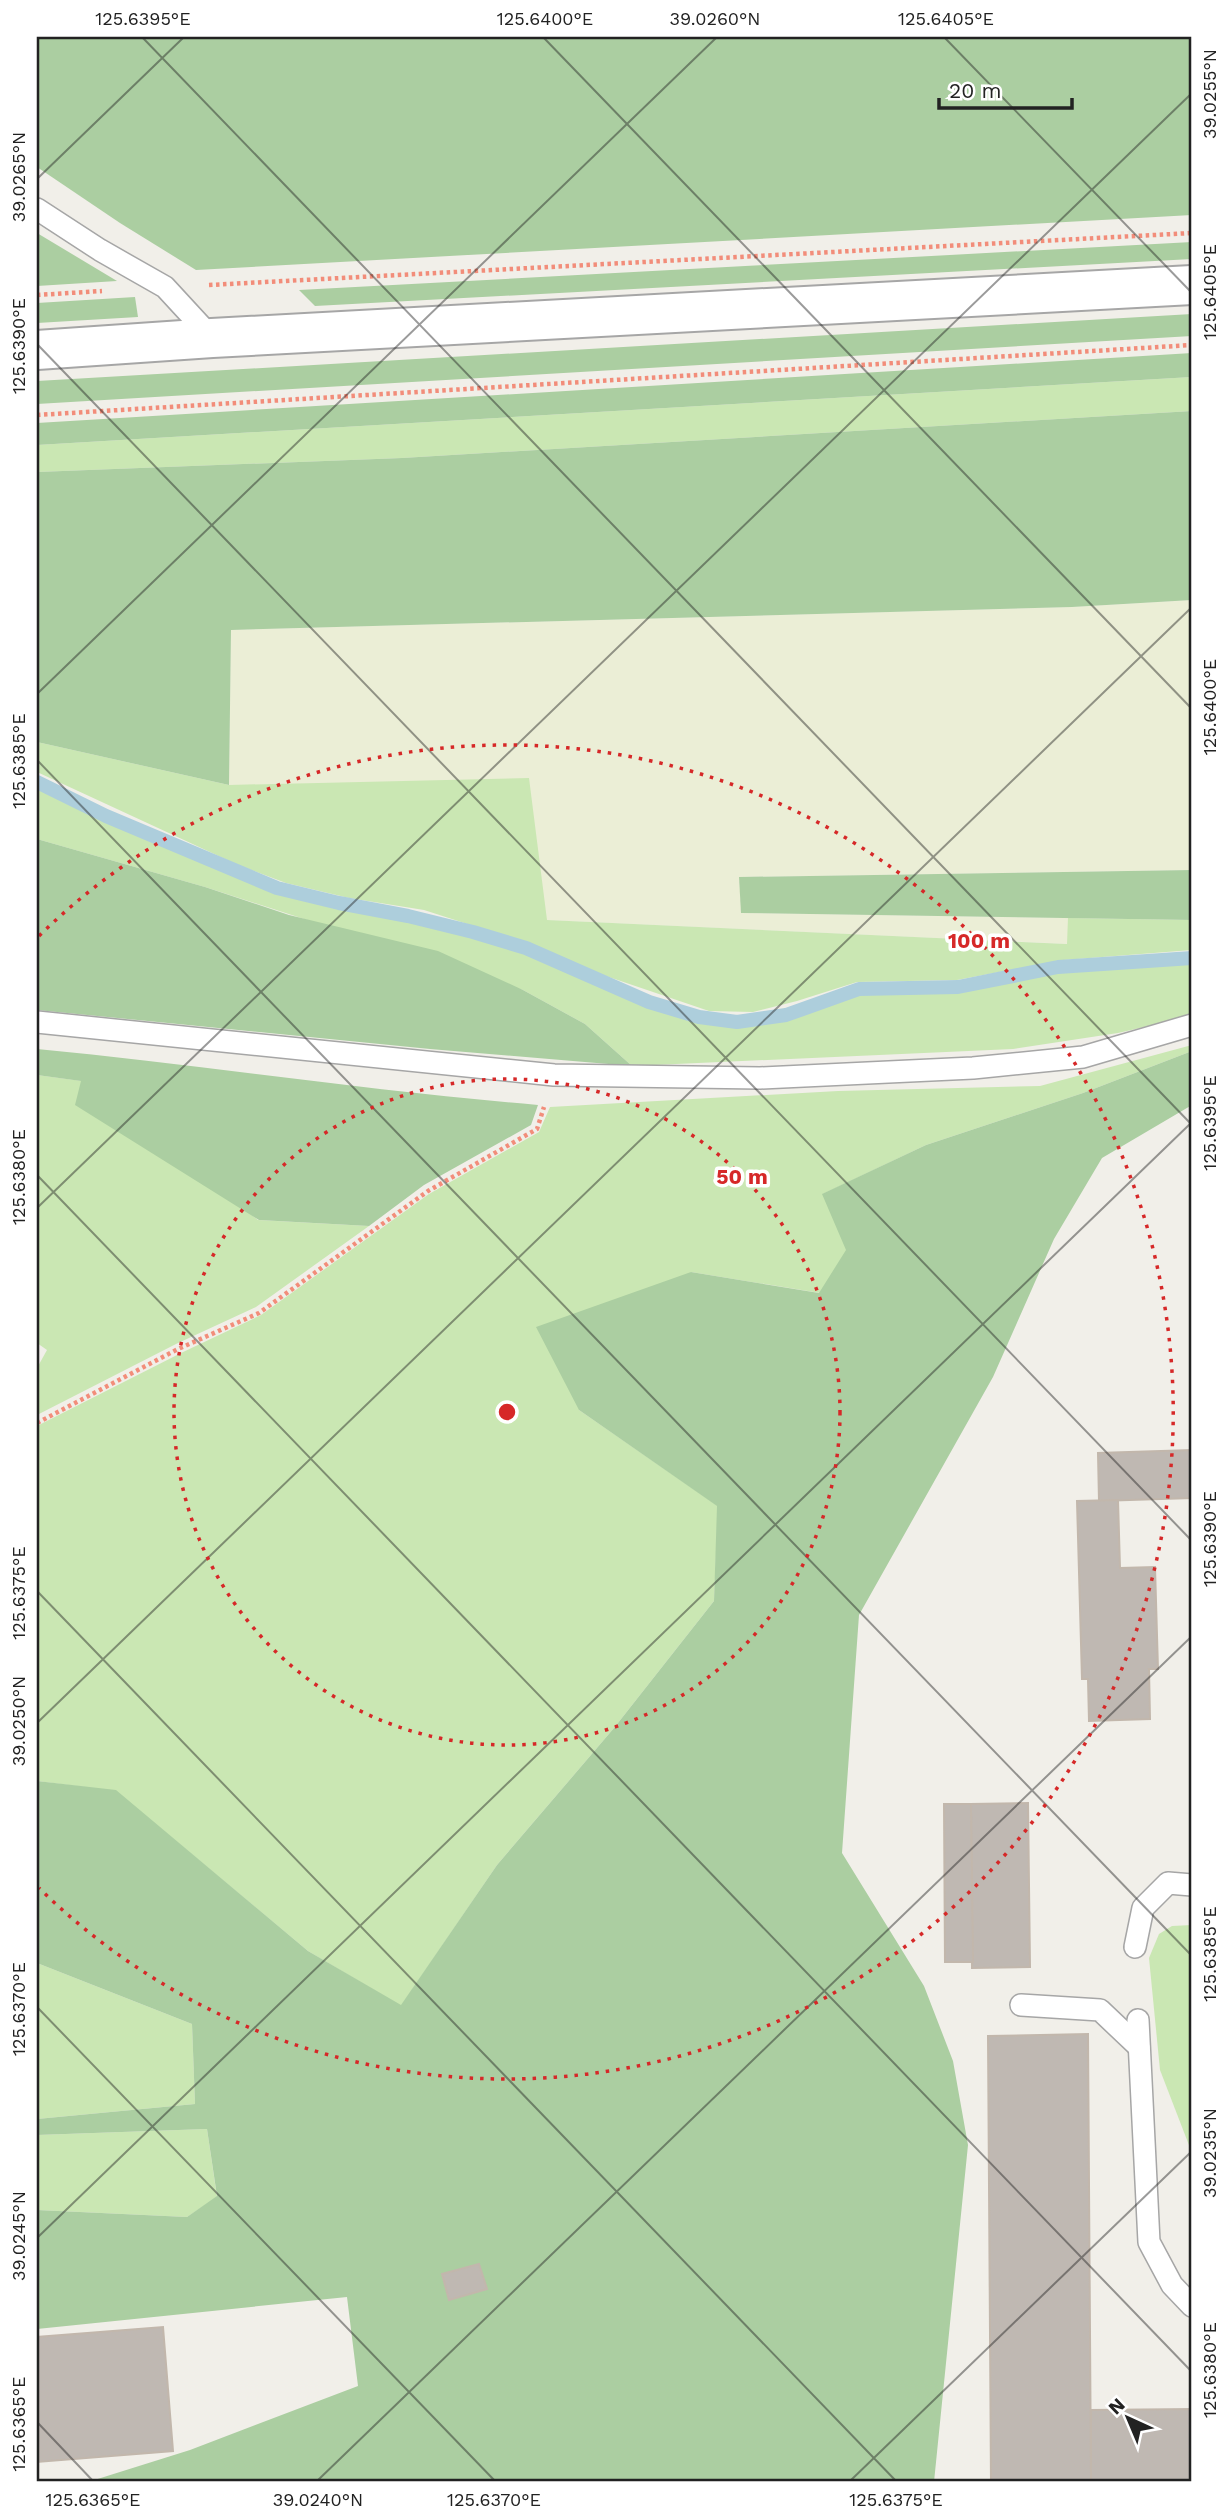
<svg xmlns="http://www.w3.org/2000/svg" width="1229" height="2519" font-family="'Work Sans',sans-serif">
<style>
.farmland{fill:#ebeed6}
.grass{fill:#cae7b3}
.forest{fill:#abcea1}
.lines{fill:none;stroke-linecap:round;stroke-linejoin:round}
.stream{stroke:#adcedc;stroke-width:14}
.building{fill:#bfb8b2;stroke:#c2b7ac;stroke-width:2}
.service-casing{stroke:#a6a6a6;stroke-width:24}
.minor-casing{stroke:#a6a6a6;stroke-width:42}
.path{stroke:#f28d7a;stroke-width:4.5;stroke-dasharray:3.5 3.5;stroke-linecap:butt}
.service{stroke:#fff;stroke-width:21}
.minor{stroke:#fff;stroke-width:38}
.ticks{fill:none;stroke:#222;stroke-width:2;stroke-opacity:0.45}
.ring{fill:none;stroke:#d62828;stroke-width:3.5;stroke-dasharray:3.5 7}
.centre{fill:#d62828;stroke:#fff;stroke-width:3.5}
.ring-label{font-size:21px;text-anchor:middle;font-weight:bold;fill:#d62828;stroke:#fff;stroke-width:7;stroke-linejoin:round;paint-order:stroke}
.neatline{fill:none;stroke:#222;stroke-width:2.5}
.ticks-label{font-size:18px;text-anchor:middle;fill:#222}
</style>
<rect width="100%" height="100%" fill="#f1efe9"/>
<!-- farmland -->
<path class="farmland" d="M1192,600v270l-453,7 3,36 326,5v26l-522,-24 -317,-135 2,-155 841,-23z"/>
<!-- grass -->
<g class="grass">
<path d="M1192,377v34l-790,47 -365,14v-27z"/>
<path d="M37,742l192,43 300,-7 18,142 520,24 1,-26 124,2v30l-128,10 -107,20 -100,2 -60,19 -44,11 -44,-1 -112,-38 -65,-28 -108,-35 -75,-12 -63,-15 -48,-18 -201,-93z"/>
<path d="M37,785l191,88 48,18 62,16 69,12 118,32 123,55 50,15 39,4 50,-7 73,-26 98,-2 100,-20 134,-8v54l-74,17 -105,16 -381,17 -47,-42 -62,-34 -318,-103 -168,-48z"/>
<path d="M1192,1045v6l-109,42 -157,52 -103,49 24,56 -27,43 -129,-21 -112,138 139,96 -4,95 -100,127 -117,137 -96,141 -93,-55 -192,-160 -79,-10v-355l144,-73 80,-38 168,-121 110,-62 11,-25 288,-16 202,-5z"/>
<path d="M37,1075l45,6 176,139 111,6 -113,81 -80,37 -139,71v-47l10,-18 -10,-7z"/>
<path d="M1192,1925v228l-32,-83 -11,-112 10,-24 13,-8z"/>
<path d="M37,1963l155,61 3,80 -158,15z"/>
<path d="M207,2129l10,68 -30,20 -150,-7v-75z"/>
</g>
<!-- forest -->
<g class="forest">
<path d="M37,37h1155v178l-996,55 -76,-47 -83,-56z"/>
<path d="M37,233l80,48 -80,5z"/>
<path d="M1192,242v17l-877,47 -16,-16z"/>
<path d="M135,297l3,20 -101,6v-20z"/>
<path d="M1192,314v22l-1155,68v-23z"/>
<path d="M1192,353v24l-1155,68v-22z"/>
<path d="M1192,411v189l-120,7 -841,23 -2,155 -192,-43v-270l365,-14z"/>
<path d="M37,839l168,48 84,28 149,36 85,39 62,34 47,42 -202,-17 -393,-39z"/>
<path d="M1192,870v50l-451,-7 -2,-36z"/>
<path d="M37,1049c167,16 334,42 501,56l-7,20 -107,60 -55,41 -110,-6 -184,-115 6,-24 -44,-6z"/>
<path d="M1192,1051v54l-90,53 -48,81 -61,138 -134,238 -17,238 82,133 29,75 15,84 -34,337h-846l102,-32 168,-64 -11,-89 -310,32v-119l150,7 30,-21 -10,-67 -170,6v-16l158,-15 -3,-80 -155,-61v-182l79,9 192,161 93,54 96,-140 117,-137 100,-127 3,-95 -138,-96 -43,-83 155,-55 128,21 27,-43 -24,-56 104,-49 157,-52z"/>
</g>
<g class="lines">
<!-- stream -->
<path class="stream" d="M37,782l69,34 171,72 62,15 69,13 65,16 53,16 123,54 50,15 38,5 49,-7 73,-26 99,-2 100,-20 134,-9"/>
</g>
<!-- building -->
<g class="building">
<path d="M1192,1450v48l-93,3 -1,-48z"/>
<path d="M1118,1500l2,68 35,-1 3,102h-9l1,50 -61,2 -1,-42h-6l-5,-178z"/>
<path d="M1028,1803l2,164 -58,1 -1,-164z"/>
<path d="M944,1804h27l2,158h-28z"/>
<path d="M1088,2034l3,448h-100l-3,-446z"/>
<path d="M479,2264l8,25 -38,11 -7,-26z"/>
<path d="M163,2327l10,124 -136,11v-125z"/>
<path d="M1192,2409v73h-101v-72z"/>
</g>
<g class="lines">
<!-- service casing -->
<g class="service-casing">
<g id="service">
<path d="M37,209l63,41 65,37 47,51"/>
<path d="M37,1022l517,53 206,3 213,-10 110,-11 109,-32"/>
<path d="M1135,1947l8,-39 25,-25 24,2"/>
<path d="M1021,2005l79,5 39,37"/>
<path d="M1138,2020l11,222 23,43 20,21"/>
</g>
</g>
<!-- minor casing -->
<g class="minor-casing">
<path id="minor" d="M37,350l175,-12 980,-53"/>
</g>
<!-- path -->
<g class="path">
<path d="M209,285l983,-52"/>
<path d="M37,295l65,-4"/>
<path d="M37,415l1155,-70"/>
<path d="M37,1423l141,-74 81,-36 169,-122 109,-62 7,-22"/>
</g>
<!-- service -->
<use href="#service" class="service"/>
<!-- minor -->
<use href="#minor" class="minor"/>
</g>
<!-- ticks -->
<path class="ticks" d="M142,37l1050,1088M543,37l649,672M944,37l248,256M37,179l147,-142M37,344l1155,1197M37,694l680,-657M37,760l1155,1196M37,1175l1155,1197M37,1208l1155,-1115M37,1591l860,891M37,1723l1155,-1116M37,2007l459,475M37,2238l1155,-1116M37,2422l57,60M316,2482l876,-846M849,2482l343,-331"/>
<!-- distance rings -->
<g class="ring">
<circle cx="507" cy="1412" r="333"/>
<path d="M39 936A667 667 0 1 1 39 1888"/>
</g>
<circle cx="507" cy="1412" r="10" class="centre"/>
<g class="ring-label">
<text x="979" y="948">100 m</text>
<text x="742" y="1184">50 m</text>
</g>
<!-- border -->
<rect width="1229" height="2519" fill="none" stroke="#ffffff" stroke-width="77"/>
<!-- north arrow -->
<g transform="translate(1128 2418) rotate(316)" stroke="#ffffff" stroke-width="5" paint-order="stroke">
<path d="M0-5L12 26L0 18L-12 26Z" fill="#222222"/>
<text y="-10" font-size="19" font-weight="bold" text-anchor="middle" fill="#222222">N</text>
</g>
<!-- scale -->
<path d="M939 98v10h133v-10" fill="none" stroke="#222222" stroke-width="3.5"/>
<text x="949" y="98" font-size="21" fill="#222222" stroke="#ffffff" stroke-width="5" paint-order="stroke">20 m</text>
<rect x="38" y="38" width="1152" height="2442" class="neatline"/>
<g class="ticks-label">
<text x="143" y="25">125.6395°E</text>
<text x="545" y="25">125.6400°E</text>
<text x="715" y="25">39.0260°N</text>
<text x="946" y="25">125.6405°E</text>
<text transform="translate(1210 94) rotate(-90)" y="6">39.0255°N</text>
<text transform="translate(19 177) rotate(-90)" y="6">39.0265°N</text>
<text transform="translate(1210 292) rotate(-90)" y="6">125.6405°E</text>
<text transform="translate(19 346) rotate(-90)" y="6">125.6390°E</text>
<text transform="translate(1210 707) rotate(-90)" y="6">125.6400°E</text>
<text transform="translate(19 761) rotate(-90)" y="6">125.6385°E</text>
<text transform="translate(1210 1123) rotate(-90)" y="6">125.6395°E</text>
<text transform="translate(19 1177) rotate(-90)" y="6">125.6380°E</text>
<text transform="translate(1210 1539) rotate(-90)" y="6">125.6390°E</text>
<text transform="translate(19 1593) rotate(-90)" y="6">125.6375°E</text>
<text transform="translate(19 1721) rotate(-90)" y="6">39.0250°N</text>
<text transform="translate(1210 1954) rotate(-90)" y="6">125.6385°E</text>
<text transform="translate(19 2009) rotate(-90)" y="6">125.6370°E</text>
<text transform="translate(1210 2153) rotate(-90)" y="6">39.0235°N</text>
<text transform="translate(19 2236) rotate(-90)" y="6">39.0245°N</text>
<text transform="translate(1210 2370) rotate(-90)" y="6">125.6380°E</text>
<text transform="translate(19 2424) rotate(-90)" y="6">125.6365°E</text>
<text x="93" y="2506">125.6365°E</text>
<text x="318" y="2506">39.0240°N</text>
<text x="494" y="2506">125.6370°E</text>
<text x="896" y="2506">125.6375°E</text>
</g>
</svg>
